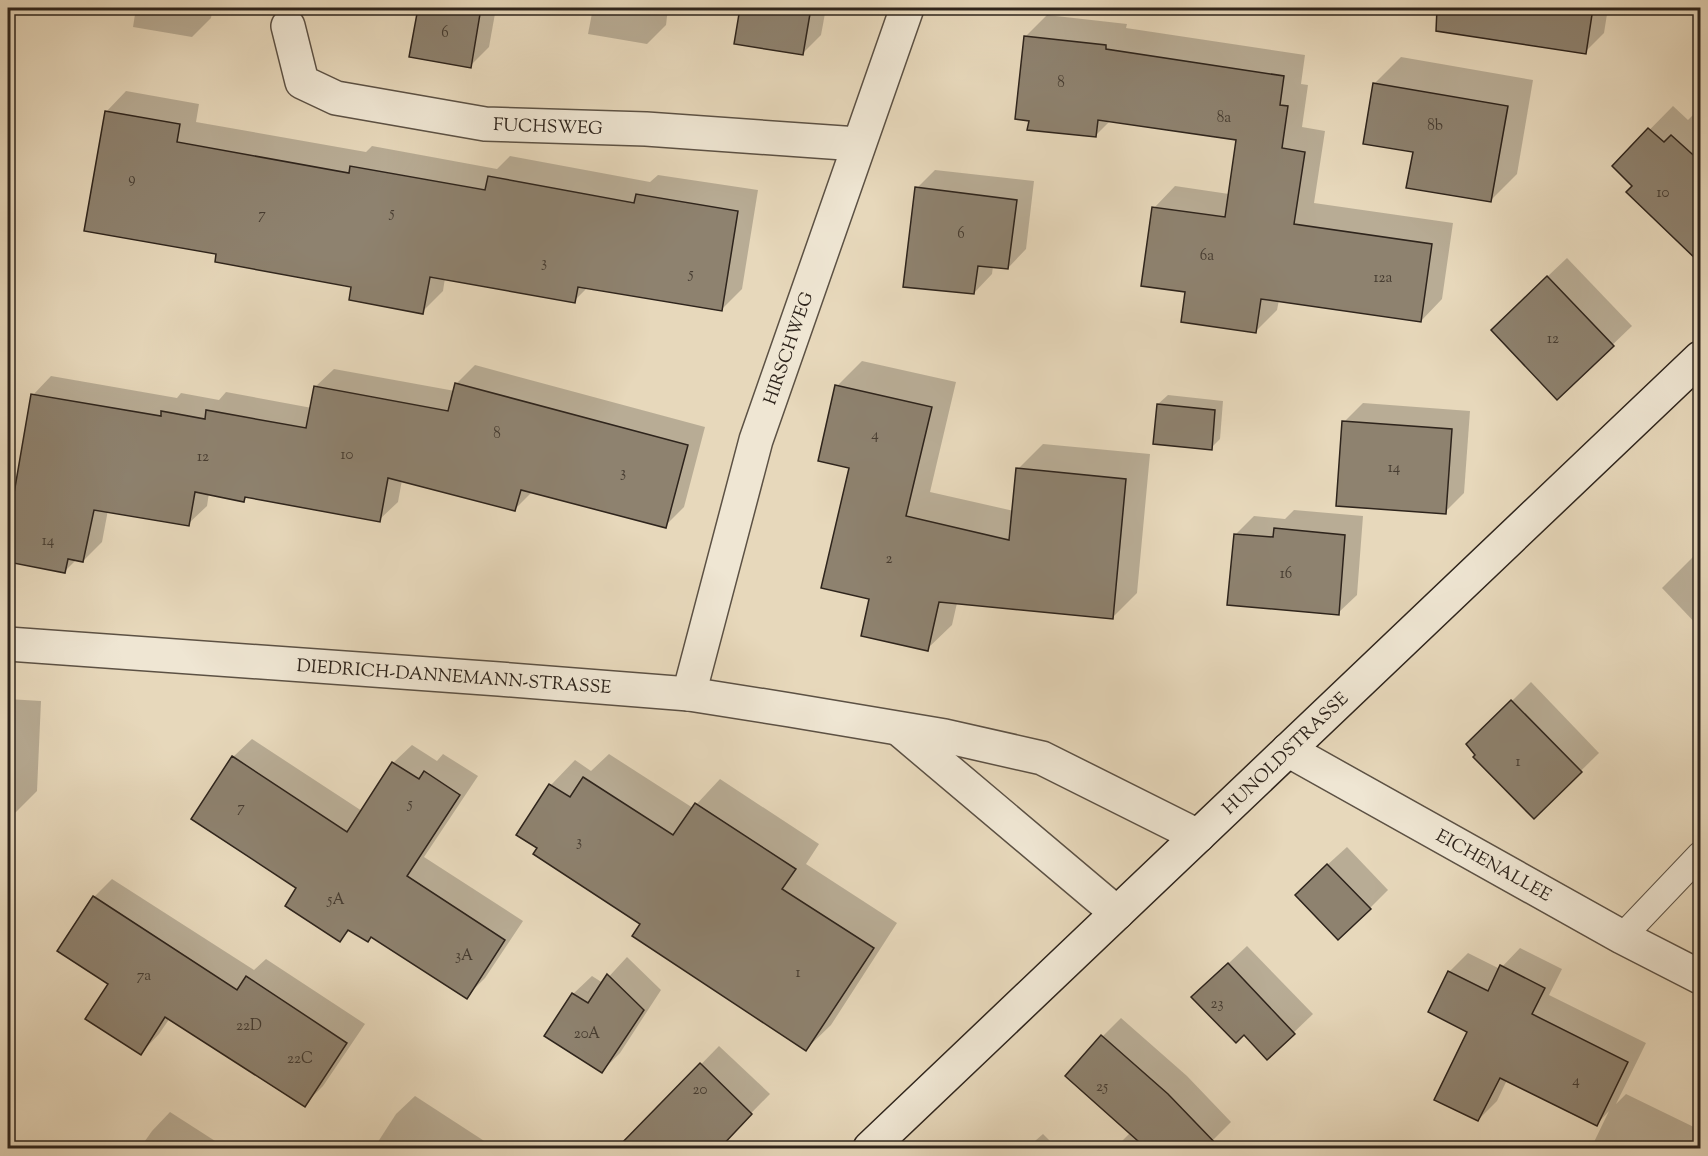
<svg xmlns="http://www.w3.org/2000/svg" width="1708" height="1156" font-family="'Sorts Mill Goudy',serif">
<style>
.shadow{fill:#0003}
.building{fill:#8e826f;stroke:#2e241c;stroke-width:1.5}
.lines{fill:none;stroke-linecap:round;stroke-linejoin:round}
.lane-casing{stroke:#5c5144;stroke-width:28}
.street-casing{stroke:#5c5144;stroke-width:36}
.secondary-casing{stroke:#2e241c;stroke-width:36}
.lane{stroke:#efe6d3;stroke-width:26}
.street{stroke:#efe6d3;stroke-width:33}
.secondary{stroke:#efe6d3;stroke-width:33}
.labels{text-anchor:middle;stroke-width:6;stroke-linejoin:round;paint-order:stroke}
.number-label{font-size:15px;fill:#463c31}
.street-label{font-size:18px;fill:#2e241c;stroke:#efe6d3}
</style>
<rect width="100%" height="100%" fill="#e7d8bb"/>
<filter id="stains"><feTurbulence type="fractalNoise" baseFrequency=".00333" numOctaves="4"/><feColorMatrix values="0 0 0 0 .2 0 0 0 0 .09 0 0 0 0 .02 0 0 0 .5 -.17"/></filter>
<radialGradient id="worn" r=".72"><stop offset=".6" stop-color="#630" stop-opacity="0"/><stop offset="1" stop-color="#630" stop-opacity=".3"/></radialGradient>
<!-- shadow -->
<g class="shadow">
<path d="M136,8h77l-2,10 -19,19 -59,-10z"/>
<path d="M419,8h77l-7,39 -19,19 -59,-10z"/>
<path d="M593,8h75l-2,17 -19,19 -59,-10z"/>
<path d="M741,8h85l-5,27 -19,19 -66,-12z"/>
<path d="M1492,8h116l-4,25 -19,19 -97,-15z"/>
<path d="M1047,15l80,9 -1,4 179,27 -4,29 7,1 -6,42 23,4 -11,72 139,20 -11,76 -21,22 -142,-21 -2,10 -21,21 -70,-40 -32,-83 21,-22 54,8 9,-55 -127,-19 -15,15 -65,-16 -6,-82z"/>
<path d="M1401,57l132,23 -16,94 -26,26 -76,-49 -40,-68z"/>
<path d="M126,91l73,13 -3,18 170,30 6,-6 125,23 13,-13 140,26 8,-7 100,15 -16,99 -20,20 -134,-22 -14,14 -129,-23 -2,13 -21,21 -69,-27 -135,-33 -112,-140z"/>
<path d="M1673,106l15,14 8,-8 4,4v133l-86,-83z"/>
<path d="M935,170l99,11 -8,68 -18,19 -15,-2 -1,8 -18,19 -57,-105z"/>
<path d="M1567,258l65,68 -75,72 -46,-87z"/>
<path d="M862,361l94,21 -26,110 84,19 4,-42 25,-25 107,10 -13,139 -25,25 -155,-15 -5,22 -25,24 -56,-51 -34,-212z"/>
<path d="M475,365l230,62 -21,80 -19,19 -132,-35 -19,19 -112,-30 -4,22 -19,18 -131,-24 -4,4 -35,-7 -2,13 -19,18 -80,-14 -6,32 -19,19 -6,-2 -12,12 -57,-10v-57l7,-7 18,-102 18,-19 126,22 4,-5 38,7 7,-8 86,16 3,-21 19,-18 121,22 2,-8z"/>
<path d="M1168,395l55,6 -3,38 -9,9 -53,-44z"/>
<path d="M1363,403l107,8 -6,82 -19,19 -101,-90z"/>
<path d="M1294,510l69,6 -6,79 -19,18 -103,-78 19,-19 31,3z"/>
<path d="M1700,550v78l-38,-40z"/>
<path d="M1531,682l68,71 -65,64 -66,-72z"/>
<path d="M8,699l33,2 -4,90 -27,27h-2z"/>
<path d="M252,739l110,72 31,-48 19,-18 25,16 6,-7 35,22 -54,81 99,64 -38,57 -19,19 -94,-61 -22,-6 -10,10 -42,-52 -65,-131z"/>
<path d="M609,754l84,54 27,-29 99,65 -13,20 91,59 -66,102 -25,24 -267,-201 12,-63 24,-25 16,11z"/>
<path d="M1347,847l41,43 -18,18 -55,-32z"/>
<path d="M112,879l142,91 12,-11 99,65 -42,62 -19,19 -134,-87 -11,16 -18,19 -31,-69 -16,-87z"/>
<path d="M1247,946l66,68 -46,44 -55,-79z"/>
<path d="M1520,948l42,21 -13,26 97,48 -30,61 10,-10 74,36v18h-93l-13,-6 15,-31 -12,13 -90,-44 -10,21 -19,19 -9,-89 -20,-59 19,-19 32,16z"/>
<path d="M627,957l34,33 -41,63 -18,18 -29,-77 19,-18 11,7z"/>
<path d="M1121,1018l66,58 44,46 -26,26h-87l-2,-1 15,-15 -28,-96z"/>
<path d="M719,1046l51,48 -53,54 -85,-13z"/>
<path d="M415,1096l80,52h-121l22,-34z"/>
<path d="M170,1112l56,36h-86l12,-17z"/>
<path d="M1043,1134l14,14h-30z"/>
</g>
<!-- building -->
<g class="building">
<path d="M418,8h63l-10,60 -62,-11z"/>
<path d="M740,8h71l-8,47 -69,-11z"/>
<path d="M1437,8h156l-7,46 -150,-23z"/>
<path d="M1024,36l82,9v4l178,27 -4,29 8,1 -6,42 23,4 -11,72 138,20 -11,78 -160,-23 -5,34 -75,-11 4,-30 -44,-6 11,-79 73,10 11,-77 -138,-20 -2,17 -69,-7 2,-9 -14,-2z"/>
<path d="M1373,83l135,23 -17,96 -85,-14 7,-36 -50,-8z"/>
<path d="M105,111l75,13 -3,18 172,31 1,-7 135,24 3,-14 146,27 2,-9 102,17 -16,100 -144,-24 -3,16 -145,-26 -7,37 -74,-14 2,-13 -136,-25 1,-8 -132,-23z"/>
<path d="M1648,128l16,14 7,-7 30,27v102l-75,-72 6,-6 -20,-20z"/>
<path d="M915,187l102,13 -9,69 -30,-3 -4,28 -71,-7z"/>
<path d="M1547,276l67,70 -57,54 -66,-70z"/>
<path d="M455,383l233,62 -22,83 -145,-38 -6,21 -127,-33 -8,44 -135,-25 -1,5 -49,-10 -6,34 -95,-16 -11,52 -15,-3 -3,14 -57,-11v-58l4,1 19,-111 130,22v-5l44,8 1,-9 100,18 8,-42 134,25z"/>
<path d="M835,385l97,22 -26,109 103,24 7,-72 110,11 -13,140 -174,-17 -11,49 -67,-15 8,-37 -48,-11 28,-120 -31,-7z"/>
<path d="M1157,404l58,6 -3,40 -59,-6z"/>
<path d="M1342,421l110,8 -6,85 -110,-8z"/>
<path d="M1274,528l71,7 -6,80 -112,-10 7,-71 39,3z"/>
<path d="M1511,700l71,72 -48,47 -61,-62 2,-2 -9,-11z"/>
<path d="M232,756l115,76 45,-70 27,17 5,-8 36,24 -53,81 98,64 -38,59 -96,-62 -3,5 -20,-12 -8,12 -55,-36 11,-18 -105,-69z"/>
<path d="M583,777l90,58 22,-32 101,66 -14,20 92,59 -68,103 -174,-115 8,-12 -107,-70 4,-6 -21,-13 33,-51 21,13z"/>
<path d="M1327,864l44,45 -33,31 -43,-45z"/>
<path d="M93,896l144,94 9,-14 101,67 -42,64 -140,-90 -24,38 -56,-36 23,-35 -51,-33z"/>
<path d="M1228,963l67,71 -28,26 -23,-25 -8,8 -45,-46z"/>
<path d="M1500,965l45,23 -13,26 96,48 -31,64 -97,-48 -22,43 -44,-21 33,-68 -39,-20 20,-41 40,20z"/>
<path d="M607,974l37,36 -42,63 -58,-37 28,-43 16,10z"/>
<path d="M1101,1035l67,59 53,55h-74l-82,-73z"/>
<path d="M700,1063l52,51 -33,35h-103z"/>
</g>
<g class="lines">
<!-- lane casing -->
<g class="lane-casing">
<path id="lane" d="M1622,937l78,-82"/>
</g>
<!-- street casing -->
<g class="street-casing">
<g id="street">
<path d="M288,26l14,56 34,16 149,26 161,5 212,15"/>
<path d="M8,644l491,35 190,15 101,16 155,26 97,22 156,78"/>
<path d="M689,694l67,-254 151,-432"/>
<path d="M899,729l218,184"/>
<path d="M1288,750l334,187 78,40"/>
</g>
</g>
<!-- secondary casing -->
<g class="secondary-casing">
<path id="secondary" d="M870,1148l830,-790"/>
</g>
<!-- lane -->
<use href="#lane" class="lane"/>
<!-- street -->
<use href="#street" class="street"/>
<!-- secondary -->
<use href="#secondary" class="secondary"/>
</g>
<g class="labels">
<!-- number labels -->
<g class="number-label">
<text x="445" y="37">6</text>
<text x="1061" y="87">8</text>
<text x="1224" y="122">8a</text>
<text x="1435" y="130">8b</text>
<text x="132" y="183">9</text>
<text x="1663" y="197">10</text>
<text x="392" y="217">5</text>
<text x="262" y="219">7</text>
<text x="961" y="238">6</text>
<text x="1207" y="260">6a</text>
<text x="544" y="267">3</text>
<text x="691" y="278">5</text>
<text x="1383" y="282">12a</text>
<text x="1553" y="343">12</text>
<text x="497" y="438">8</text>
<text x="875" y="439">4</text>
<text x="347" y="459">10</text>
<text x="203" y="461">12</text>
<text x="1394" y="472">14</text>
<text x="623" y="477">3</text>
<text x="48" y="545">14</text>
<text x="889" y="563">2</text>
<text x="1286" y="578">16</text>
<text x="1518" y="766">1</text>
<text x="410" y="808">5</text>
<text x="241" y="812">7</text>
<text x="579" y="846">3</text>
<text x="336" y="904">5A</text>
<text x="464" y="960">3A</text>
<text x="798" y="977">1</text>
<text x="144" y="980">7a</text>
<text x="1217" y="1008">23</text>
<text x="249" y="1030">22D</text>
<text x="587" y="1038">20A</text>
<text x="300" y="1063">22C</text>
<text x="1576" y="1085">4</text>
<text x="1102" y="1091">25</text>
<text x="700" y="1094">20</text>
</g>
<!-- street labels -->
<g class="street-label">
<text transform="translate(548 126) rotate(2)" y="6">FUCHSWEG</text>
<text transform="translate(788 348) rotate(-71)" y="6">HIRSCHWEG</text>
<text transform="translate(454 676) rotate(4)" y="6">DIEDRICH-DANNEMANN-STRASSE</text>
<text transform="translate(1285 753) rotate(-44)" y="6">HUNOLDSTRASSE</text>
<text transform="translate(1494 865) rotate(29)" y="6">EICHENALLEE</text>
</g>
</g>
<!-- margin -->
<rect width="1708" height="1156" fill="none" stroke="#e7d8bb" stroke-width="30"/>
<rect x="9" y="9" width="1690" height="1138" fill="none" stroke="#2e241c" stroke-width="3"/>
<rect x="15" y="15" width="1678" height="1126" fill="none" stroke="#2e241c" stroke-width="1.5"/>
<rect width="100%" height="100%" filter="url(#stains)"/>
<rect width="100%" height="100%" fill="url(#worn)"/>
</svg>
